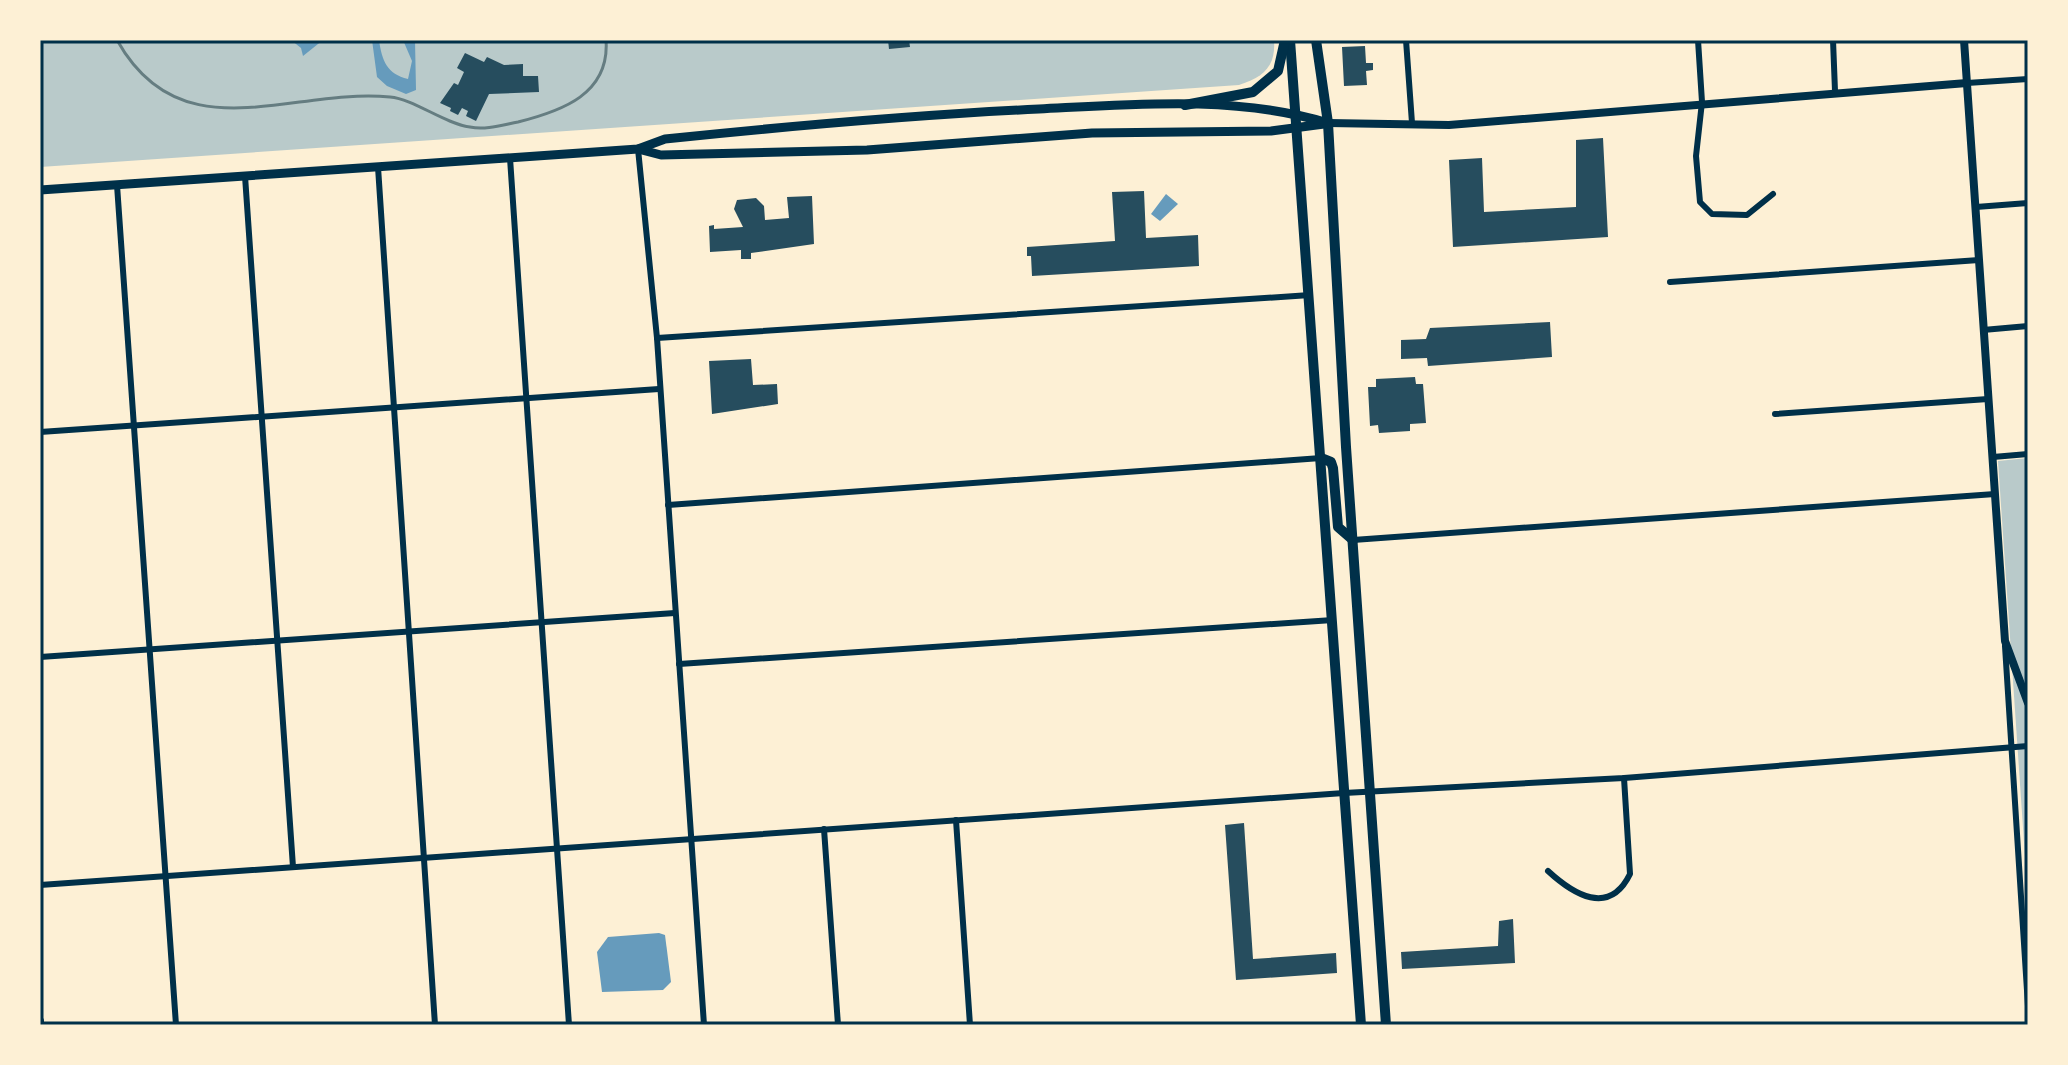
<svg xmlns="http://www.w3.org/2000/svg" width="2068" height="1065" font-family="'IBM Plex Sans',sans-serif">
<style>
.green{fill:#b9caca}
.water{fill:#669bbc}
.building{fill:#264d5e}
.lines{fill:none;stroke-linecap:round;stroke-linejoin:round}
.minor{stroke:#003049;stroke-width:6}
.tertiary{stroke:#003049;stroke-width:8}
.secondary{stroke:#003049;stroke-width:9}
.primary{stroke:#003049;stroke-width:10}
.rail{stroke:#657d81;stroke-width:3}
.neatline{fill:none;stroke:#003049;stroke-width:3}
</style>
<rect width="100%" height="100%" fill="#fdf0d5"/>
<!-- green -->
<g class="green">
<path d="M40,40h1234c2,27 -11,37 -35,45l-1199,82z"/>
<path d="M2028,458v443l-30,-440z"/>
</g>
<!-- water -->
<g class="water">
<path d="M291,40h32l-20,16 -2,-8z"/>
<path d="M372,40h7c3,21 8,34 29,39l4,-18 -9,-21h12l1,50 -10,4 -19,-8 -10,-9z"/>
<path d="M1166,194l12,10 -18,17 -9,-7z"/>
<path d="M659,933l6,2 6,47 -8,8 -61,2 -5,-40 11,-15z"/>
</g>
<!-- building -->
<g class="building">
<path d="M888,40h21l1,7 -21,2z"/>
<path d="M1365,46l1,17h7v7l-7,1 1,14 -23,1 -2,-39z"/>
<path d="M465,53l19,9 3,-5 17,8 19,-1v12h15l1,16 -50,2 -13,27 -10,-5 2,-5 -6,-3 -4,7 -8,-4 1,-3 -11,-5 14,-20 4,2 6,-13 -7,-4z"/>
<path d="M1603,138l5,99 -155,10 -4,-87 33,-2 2,54 92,-5v-67z"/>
<path d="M1144,191l2,47 52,-3 1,31 -167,10 -1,-20h-4v-9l88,-6 -3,-49z"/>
<path d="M812,196l2,48 -63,9v6h-10v-9l-31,2 -1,-26 5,-1v4l29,-2 -9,-18 3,-9 19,-2 8,8 1,14 24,-2 -2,-21z"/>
<path d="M1550,322l2,35 -124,9 -1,-8 -26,1v-19l25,-1 4,-11z"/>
<path d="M751,359l2,26 24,-1 1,20 -66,10 -3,-53z"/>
<path d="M1415,377l1,7h7l3,39 -16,1v7l-31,2 -1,-8 -8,1 -2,-39h8v-8z"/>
<path d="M1244,823l9,136 83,-6 1,20 -101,7 -11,-155z"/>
<path d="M1513,919l2,44 -113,6 -1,-17 97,-6 1,-25z"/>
</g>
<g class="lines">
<!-- minor -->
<g class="minor">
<path d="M1406,40l6,83"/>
<path d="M1698,40l4,62 -6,54 4,46 12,12 35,1 26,-21"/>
<path d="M1833,40l2,51"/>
<path d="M1967,83l61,-4"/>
<path d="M638,149l19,189 47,687"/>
<path d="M510,158l59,867"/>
<path d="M378,167l57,858"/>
<path d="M245,176l48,691"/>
<path d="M117,185l59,840"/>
<path d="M1976,207l52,-4"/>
<path d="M1670,282l309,-22"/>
<path d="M1983,330l45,-4"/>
<path d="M657,338l653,-43"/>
<path d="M1775,414l213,-15"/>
<path d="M40,432l619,-43"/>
<path d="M1993,457l35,-3"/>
<path d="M668,505l653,-47"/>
<path d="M1353,540l642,-46"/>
<path d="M2005,646l23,360"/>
<path d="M40,657l635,-44"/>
<path d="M679,664l654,-44"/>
<path d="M956,820l14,205"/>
<path d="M824,829l14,196"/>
<path d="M1548,871c25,23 61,46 82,3l-6,-96"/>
<path d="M40,885l1304,-92 280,-15 404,-32"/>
</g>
<!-- tertiary -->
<g class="tertiary">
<path d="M1964,40l41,601 23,62"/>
<path d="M1328,123l121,2 518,-42"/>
<path d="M40,1021v4"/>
</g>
<!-- secondary -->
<g class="secondary">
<path d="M638,149l23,6 206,-5 225,-17 179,-2 53,-7"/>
<path d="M40,190l598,-41 27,-10c125,-13 249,-24 374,-30 96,-5 197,-14 289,14"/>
</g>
<!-- primary -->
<g class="primary">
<path d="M1290,40l71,985"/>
<path d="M1316,40l12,83 18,324 40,578"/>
<path d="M1185,105l68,-13 25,-21 7,-31"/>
<path d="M1321,458l10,4 2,6 5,59 15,13"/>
</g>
<!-- rail -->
<path class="rail" d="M117,40c64,115 175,47 273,57 24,2 53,26 80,30 16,3 32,-2 48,-5 44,-11 92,-28 88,-82"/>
</g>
<!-- border -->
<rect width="2068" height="1065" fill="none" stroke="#fdf0d5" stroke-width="84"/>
<rect x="42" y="42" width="1984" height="981" class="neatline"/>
</svg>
